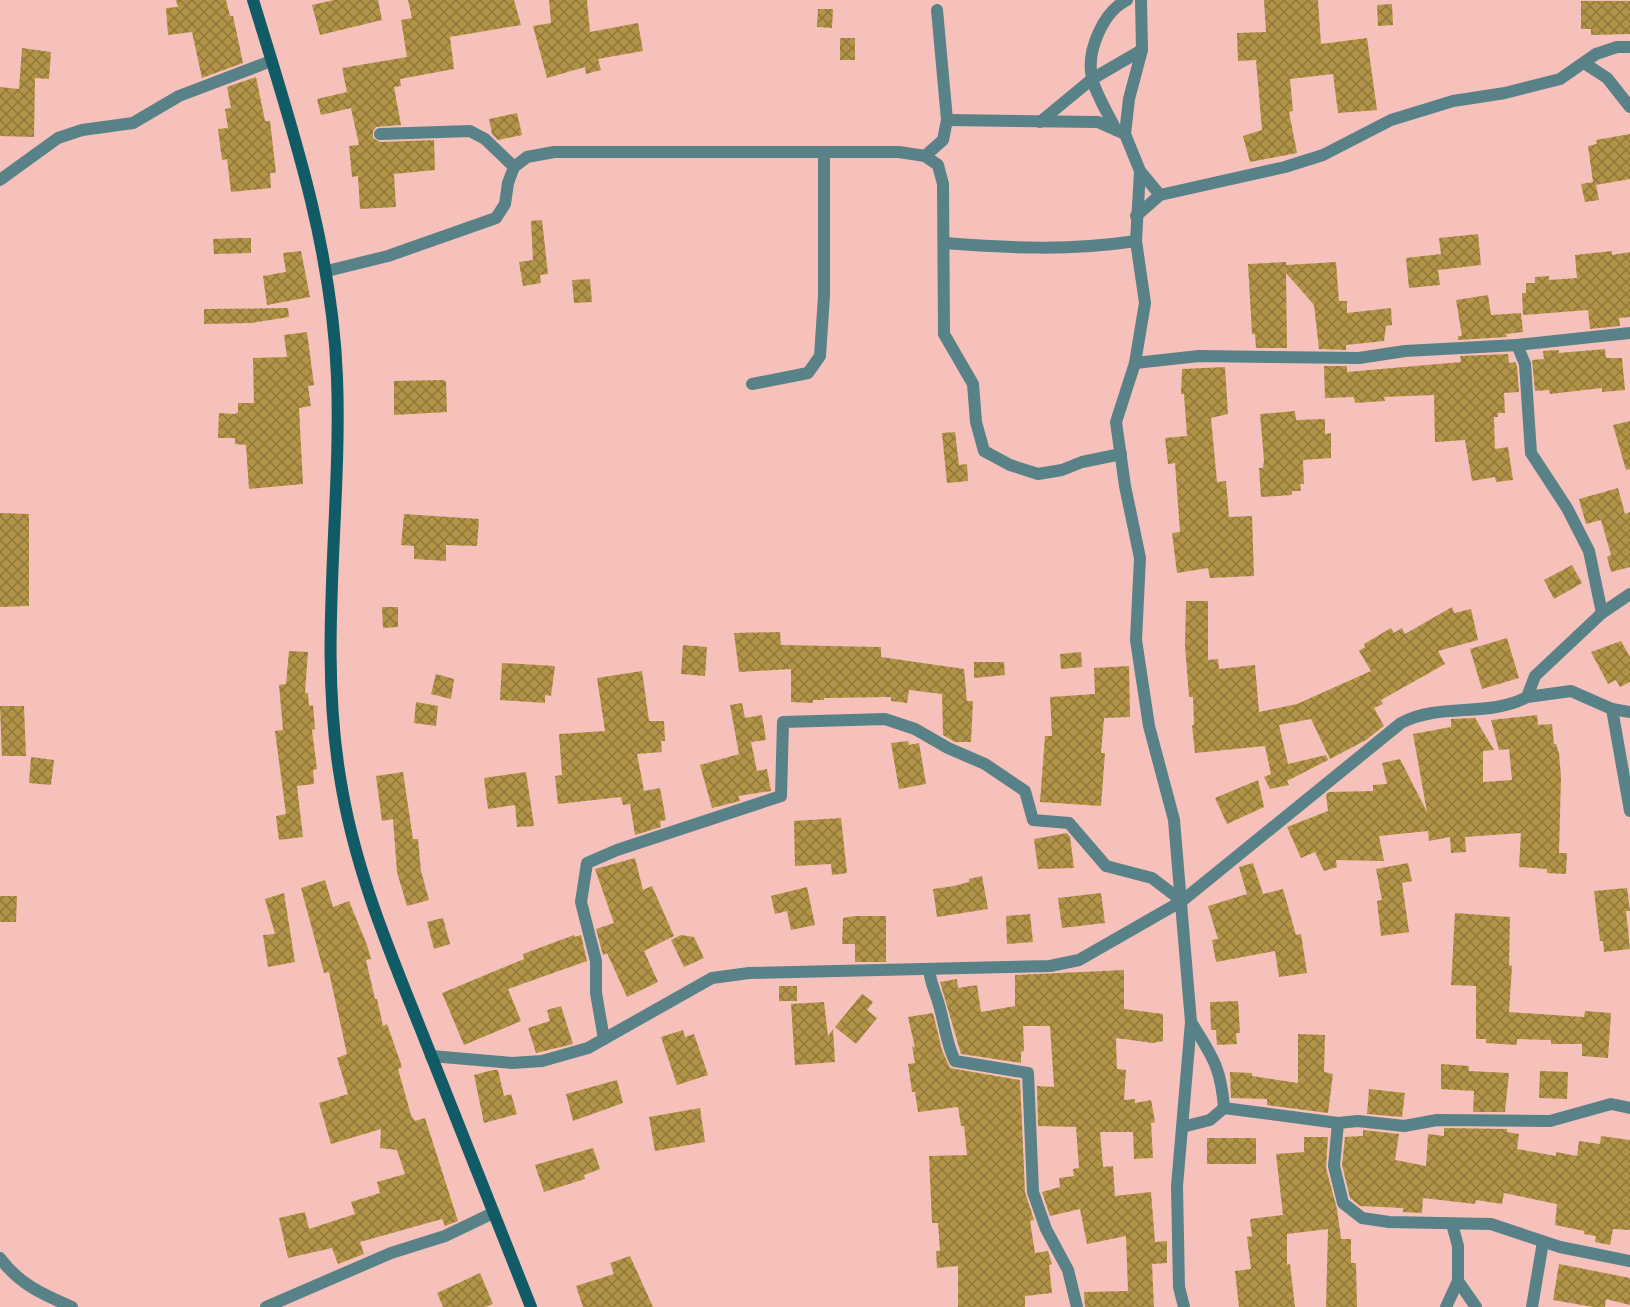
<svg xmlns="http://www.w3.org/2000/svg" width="1630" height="1307" font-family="'Sofia Sans Condensed',sans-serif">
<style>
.building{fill:url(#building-cross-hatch)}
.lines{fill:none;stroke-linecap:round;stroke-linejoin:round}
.street{stroke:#598188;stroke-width:12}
.secondary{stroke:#105b65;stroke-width:12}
</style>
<defs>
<pattern id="building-cross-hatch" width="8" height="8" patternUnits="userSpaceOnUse" patternTransform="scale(1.5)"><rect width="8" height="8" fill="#b29448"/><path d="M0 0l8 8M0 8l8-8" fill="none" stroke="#91773a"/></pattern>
</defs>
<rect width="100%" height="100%" fill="#f6c1ba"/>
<!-- building -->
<g class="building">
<path d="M176,0h50l4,16h3l10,47 -41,15 -10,-46 -24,3 -2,-27 12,-1z"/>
<path d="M334,0h44l4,20 -62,15 -8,-30z"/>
<path d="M408,0h106l7,25 -71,12 4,32 -54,10 1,7 -7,1 7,38 -25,2 -3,4v7l7,4 54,-2 1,30 -41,4 2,33 -36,2 -2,-33 -6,1 -3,-31 10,-1 -8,-37 -30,7 -4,-16 30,-7 -5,-24 65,-11 -6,-37 11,-2z"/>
<path d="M549,0h38l3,32 48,-9 5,28 -45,8 3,11 -15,4 -1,-7 -38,11 -14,-52 18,-3z"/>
<path d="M1264,0h54l3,44 46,-6 10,72 -39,3 -5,-39 -43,5 3,32 -4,1 8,41 -47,9 -7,-26 19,-6 -6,-70 -18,1 -1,-28 29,-1z"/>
<path d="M1581,1h49v33l-39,1v-6h-10z"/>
<path d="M1392,4l1,21 -15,1 -1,-21z"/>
<path d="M818,9h15l-1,19 -15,-1z"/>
<rect x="840" y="38" width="15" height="22"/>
<path d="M22,48l29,4 -2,27 -14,-1 -1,59 -34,-1v-49l19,2z"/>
<path d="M256,77l9,44h5l6,52h-6l1,15 -40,4 -4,-33 -5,1 -4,-31 10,-1 -3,-19 6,-1 -4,-21z"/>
<path d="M517,113l5,22 -24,5 -6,-6 -3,-15z"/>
<path d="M1630,134v45l-34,6 3,15 -14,2 -4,-18 12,-2 -5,-36 9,-2 -1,-4z"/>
<path d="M542,220l6,54 -8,1 1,8 -18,3 -4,-24 14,-2 -2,-39z"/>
<path d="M1478,234l3,31 -43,5 2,15 -31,3 -3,-30 35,-4 -2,-16z"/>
<path d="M240,238h11v15l-37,1 -1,-15z"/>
<path d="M301,251l9,46 -43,8 -4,-29 23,-4 -3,-19z"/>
<path d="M1612,251v4l18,-3v65l-11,1 1,8 -30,3 -2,-19 -65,5 -1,-22h4v-10h9v-6l14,-1v4l28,-2 -2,-23z"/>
<path d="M1286,262v3l50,-3 3,39h8v12l44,-5 1,17 -6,1 -2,15 -38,4v5l-27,-1 -5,-44 -28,-32 1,75h-31l-1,-14h-3l-4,-70z"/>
<path d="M590,279l2,23 -18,1 -2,-23z"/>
<path d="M1488,295l3,20 30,-2 2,19 -17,2 1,3 -49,3v-4h4l-6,-36z"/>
<path d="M288,308l1,9 -38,6 -47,1v-15z"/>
<path d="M307,332l7,53 -6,1 3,20 -12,2 4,76 -54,5 -3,-44 -11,-1v-6h-17l1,-25 16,1 3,-2v-9h16l-1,-45 34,-1 -3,-22z"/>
<path d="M1605,349l1,9h16l3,32 -23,2v-4l-52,6 -1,-4 -14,1 -3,-31 12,-1 -1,-8 16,-1v3z"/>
<path d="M1508,354l1,9 6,-1 2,4 2,26 -15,1 1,20h-7v4h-4l1,32 13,-2 5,33 -17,2 -1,-5 -23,4 -7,-41 -30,2 -1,-47 -50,2 1,4 -30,2 -1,-6 -29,1 -1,-32h23v6l114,-10 -1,-6z"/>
<path d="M1225,367l3,47 -17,4 6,64 9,-1 3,36 23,-1 2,60 -44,2 -2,-10 -31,5 -5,-40 8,-1 -5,-69 -7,1 -3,-26 22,-2 -3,-42h-3l1,-25z"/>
<path d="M444,380l2,2 1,30 -53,3v-34z"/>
<path d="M1295,411l1,9 29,-1v15l6,-1v25l-28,2 1,24h-4l1,7h-9v4l-31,2 -2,-29h4l1,-8 -4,-46z"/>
<path d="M1630,421v48l-4,1 -13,-45z"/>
<path d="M955,432l4,33 8,-1 1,17 -21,2 -5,-50z"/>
<path d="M1618,488l7,26 5,-2v55l-19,5 -4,-15 4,-2 -10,-35 -15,4 -7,-25z"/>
<path d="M0,513l29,1v92l-29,1z"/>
<path d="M404,514l75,5 -2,27 -31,-1v16l-32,-2v-13l-13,-1z"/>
<path d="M1572,565l10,18 -28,16 -10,-19z"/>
<path d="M1186,601h22v59l10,-1 1,10 36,-4 4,47 38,-8 74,-33 -12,-20 6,-4 -1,-3 27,-16 3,5 8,-5 3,6 47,-27 2,6 17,-4 7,31 -40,11 7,13 -64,36 2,4 -9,4 10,18 -18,14 -36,19 -19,-40 -32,6 9,39 38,-9 2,5 -41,21 2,4 -19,4 -6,-12 7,-3 -6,-28 -70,7 -3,-28h2l-1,-28h-4l-4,-52z"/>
<path d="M382,607h16v20l-15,1z"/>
<path d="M780,632l1,13 100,2v10l83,12 3,32h6l-2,41h-16l-12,-7 -1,-41 -33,-4 -2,13 -16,-2v-4l-67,1v2h-11v3l-22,-1v-33l-52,3 -5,-39z"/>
<path d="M1507,638l12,40 -37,11 -12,-40z"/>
<path d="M1621,641l9,16v25l-10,5 -4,-7 -8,4 -17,-32z"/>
<path d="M683,645l24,2 -2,29 -24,-2z"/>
<path d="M289,651l19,1 -3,41h3l1,13 4,-1 2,24 -3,1 5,39 -4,1 1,14 -17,2 6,51 -24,3 -3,-24 10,-2 -11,-83 8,-1 -4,-45 7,-1z"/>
<path d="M1081,652l1,15 -21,2 -1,-15z"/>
<path d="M974,662h30l1,13 -31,3z"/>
<path d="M502,663l53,3 -4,30 -6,-1v8l-45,-3z"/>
<path d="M1129,666l1,51 -26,1 -3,35h4l-4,53 -61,-4 5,-66h7l-2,-39 45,-3 -1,-26z"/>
<path d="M642,671l7,50h15l1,20h-4l1,11 -25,2 7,37 16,-3 6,32 -6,1 1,6 -26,8 -5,-31 -7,1 -2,-8 -63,7 -3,-28 7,-1 -3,-41 46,-3 -8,-53z"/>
<path d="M436,674l18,5 -3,20 -20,-5z"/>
<path d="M416,702l22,4 -2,20 -22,-3z"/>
<path d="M742,703l3,15 17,-3 4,25 -15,2 6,29 10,-2 4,22 -33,5 2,5 -28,7 -12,-43 39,-11 -9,-49z"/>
<path d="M0,706h24l2,50h-24z"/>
<path d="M1537,715l1,10 14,-1 2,20h2l3,9 2,24 -2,76h8l-1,21 -19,-1v-4l-28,-2 2,-34 -56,4 1,15 -15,1 -1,-16 -21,4 -1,-10 -49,5 5,25 -48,-1 1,7 -13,4 -9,-19 -14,6 -14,-31 41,-16 -2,-17 3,-2 44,-1v-6l14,-1 -5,-21 18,-4 27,53 -14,-78 38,-7v-8l24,-1 19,32 -11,1v31l29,-2 -3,-31 -10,1 -8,-30z"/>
<path d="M908,741l1,4 10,-2 7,41 -27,5 -8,-46z"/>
<path d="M31,757l23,3 -3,25 -22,-2z"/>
<path d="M403,772l10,67h5l3,32 8,29 -22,6 -10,-34 -4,-53 -11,2 -6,-45z"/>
<path d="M526,772l8,54 -17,1 -2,-22 -27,4 -4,-31z"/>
<path d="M1258,780l6,27 -37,17 -12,-26z"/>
<path d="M841,818l6,55 -15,2 -1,-11 -36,2 -1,-45z"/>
<path d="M1067,833l3,4 4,31 -36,1 -4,-30z"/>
<path d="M635,858l8,32 9,-4 22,50 -30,15 14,31 -31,15 -20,-44 -4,2 -7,-26 18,-6 -19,-54z"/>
<path d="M1253,863l10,31 20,-5 13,46 5,-1 6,39 -28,4 -4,-26 -59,11 -4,-22 6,-1 -10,-33 39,-12 -8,-27z"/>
<path d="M1408,863l4,18 -10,2 7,49 -28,4 -4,-35 5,-1 -6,-31z"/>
<path d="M982,876l6,33 -51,8 -4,-28 21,-3 15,-4v-3z"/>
<path d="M325,880l8,27 16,-6 18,44 4,14 -5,1 9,39h2l6,27 4,-2 15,43 -4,2 13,46 4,6 10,-3 33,103 -13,5 -3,-7 -82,23 4,12 -26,10 -6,-16 -44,10 -9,-40 26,-6 4,17 46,-15 -4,-12 29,-9 -3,-11 28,-8 -8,-24 -17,-2 1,-19 -50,15 -12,-41 29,-9 -11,-36 10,-4 -18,-82 -5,1 -23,-85z"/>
<path d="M807,887l8,38 -24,5 -4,-19 -12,3 -4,-18z"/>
<path d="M1627,888l3,23h-4l4,38 -26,3 -1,-11h-3l-6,-50z"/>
<path d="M284,893l11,69 -27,5 -5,-32 12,-1 -10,-35z"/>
<path d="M1101,893l4,30 -43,5 -4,-30z"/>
<path d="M0,896h17l-1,26h-16z"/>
<path d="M1455,913l55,4 -1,48 3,1 -3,46 75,5 1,-6 26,2 -3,45 -26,-2v-12h-31v-4l-34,-1v6l-31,-2v-4h-10v-53l-25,-1z"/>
<path d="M1030,914l3,28 -26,2 -1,-28z"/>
<path d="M855,916h31v46h-31v-18h-13l1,-26z"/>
<path d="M443,918l7,26 -16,5 -7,-27z"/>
<path d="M574,935l1,2 6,-2 6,26 -79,28 13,32 -57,24 -22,-52 82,-34 -1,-5z"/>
<path d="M681,935l13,2 10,21 -20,9 -13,-27z"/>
<path d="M1124,970v39l39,5v27l-10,2 -37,-5 1,31 9,1 -2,30 11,-1v4l16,-3 4,22 -4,1 2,35 -19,1 -1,-27h-33l3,35 10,-1 2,30 36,-4 4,50 12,-1v22l-15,1 2,43h-69l-1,-15 44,-1 -2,-55 -39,8 -7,-35 -30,7 -8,-24 18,-5 -1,-9 15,-2 -1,-7 6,-1 -3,-41 -38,-1 -1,-40 17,1 -4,-61h-27l1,25 -3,1v11l-60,-9 -21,-72 17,-3 1,9 19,-3 4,27 34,-6v-31z"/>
<rect x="779" y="986" width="18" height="15"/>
<path d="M862,994l11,8 -6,8 10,8 -21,26 -21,-17z"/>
<path d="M1238,1001l2,32h-4l1,11 -20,1 -1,-15h-5l-1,-28z"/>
<path d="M824,1002l4,34 5,-7 2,33 -40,3 -4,-61z"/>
<path d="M561,1006l12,38 -37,9 -8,-25 22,-7 -3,-11z"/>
<path d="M933,1013l9,37 8,18 70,12 5,112 9,28 -4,1 5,32 13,-2 4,13 -3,1 3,28 -27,3v11h-67v-41l-21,2 -1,-17h4l-2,-28h-6l-3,-67 38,-1 -3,-29h-3l-3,-19 -40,5 -3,-20h-3l-4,-28 7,-1 -3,-17 3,2 -7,-31z"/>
<path d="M683,1030l2,7 9,-3 14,41 -31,10 -16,-48z"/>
<path d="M1298,1034l27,1 -1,37 9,2 -5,39 -61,-8v-6l-36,-1 -1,-26 22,1v3l46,7z"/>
<path d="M1441,1064l28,2v5l40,2 -4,39h-32l1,-21 -33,-2z"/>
<path d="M493,1070h5l6,26 7,-2 6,20 -33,9 -10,-48z"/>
<path d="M1540,1071l28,1 -1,27 -28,-1z"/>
<path d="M617,1080l6,23 -50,18 -7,-27z"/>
<path d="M1369,1089l36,4 -3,24 -35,-3z"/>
<path d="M700,1108l5,34 -50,9 -6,-34z"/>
<path d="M1444,1128l63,1v3l12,2 -2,15 39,7v-4l21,4 2,-15 21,3 1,-8 29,4v90l-17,-1 -3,16 -15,-3 1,-6 -12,-2v-3l-29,-6 2,-21 -53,-11 -2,11 -26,-4 -1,4 -52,-6 -1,15 -19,-1v-4l-43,-2 -10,-8 -8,-33 3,-28 18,-1v-6l36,4 -4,26 31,6 2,-32 16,2z"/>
<path d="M1304,1137h24l-2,31 11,41 4,30h10v24h5l1,44h-31l2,-78 -41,5v31l3,-1 5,43h-56l-4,-36 16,-2 -4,-32 5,-1 -2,-17 33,-4 -7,-61 28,-2z"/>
<rect x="1207" y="1138" width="49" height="26"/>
<path d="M593,1148l7,21 -16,6 1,4 -41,13 -9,-27z"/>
<path d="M630,1256l23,51h-70l-7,-21 38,-12 -4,-11z"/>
<path d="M1559,1264l71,14v27l-24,-6 -1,8h-12l-40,-7z"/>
<path d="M480,1273l13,31 -8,3h-42l-6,-14z"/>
</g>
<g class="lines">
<!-- street -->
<g class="street">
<path d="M1141,0l1,50 -13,49 -4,35 15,37 -4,70 9,62 -10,60 -19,59 9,64 15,72 -4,82 13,86 25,94 17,202 -14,164 2,101 5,20"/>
<path d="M1584,63l23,15 23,29"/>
<path d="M947,120l151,2 27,12"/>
<path d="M1040,122l52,-43 50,-29"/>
<path d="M1116,130c-7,-15 -21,-37 -24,-52 -6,-27 11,-66 35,-78"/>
<path d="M380,134l90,-3 15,8 29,28"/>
<path d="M925,156l18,-16 4,-20 -10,-110"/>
<path d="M1140,171l20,24"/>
<path d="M0,180l58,-42 24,-8 51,-7 46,-27 92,-35"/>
<path d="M1136,216l24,-21 125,-28 38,-12 68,-35 62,-19 52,-8 55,-14 36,-25 21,-7h13"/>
<path d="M944,243c67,5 125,8 192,-2"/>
<path d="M327,271l61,-15 108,-38 9,-14 3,-21 6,-16 13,-10 27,-5h345l26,4 13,9 5,19 1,150 29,50 3,38 8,29 26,14 28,9 24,-4 20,-8 39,-8"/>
<path d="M1517,345l8,19 6,89 36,55 22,43 13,62"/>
<path d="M1135,363l64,-7 160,2 46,-7 112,-6 113,-12"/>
<path d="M752,384l56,-11 12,-17 4,-60v-144"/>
<path d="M1527,697l44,-6 41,18 18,3"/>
<path d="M1612,709l18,102"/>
<path d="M929,969c2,17 6,21 10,36 6,20 7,38 16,56l73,12 5,119 13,37 22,41 9,37"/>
<path d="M1191,1022c21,34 30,45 33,86l114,15 -4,43 9,37 19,15 27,4 102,2 69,23 70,14"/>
<path d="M604,1039l-8,-46v-32l-15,-59 6,-39 30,-13 164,-54 2,-74 102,-3 30,10 33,19 37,16 40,27 8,29 36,3 37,43 46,12 30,23"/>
<path d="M431,1056l81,7 30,-2 46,-13 124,-70 37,-5 301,-7 29,-6 103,-59 219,-178c40,-21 87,-5 126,-26l8,-21 67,-63 28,-19"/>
<path d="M1338,1123l20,-2 46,5 33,-6 113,1 61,-17 19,4"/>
<path d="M1182,1127l28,-7 14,-12"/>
<path d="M1452,1224l6,22v35l18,26"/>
<path d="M0,1258c19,26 42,36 72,49"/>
<path d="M266,1307l125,-54 54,-17 48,-23"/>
<path d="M1446,1307l12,-26"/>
<path d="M1532,1307l11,-65"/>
</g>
<!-- secondary -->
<path class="secondary" d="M253,0c38,124 79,246 84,377 5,133 -19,268 3,400 14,91 49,173 83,258 36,91 72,181 108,272"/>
</g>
</svg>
